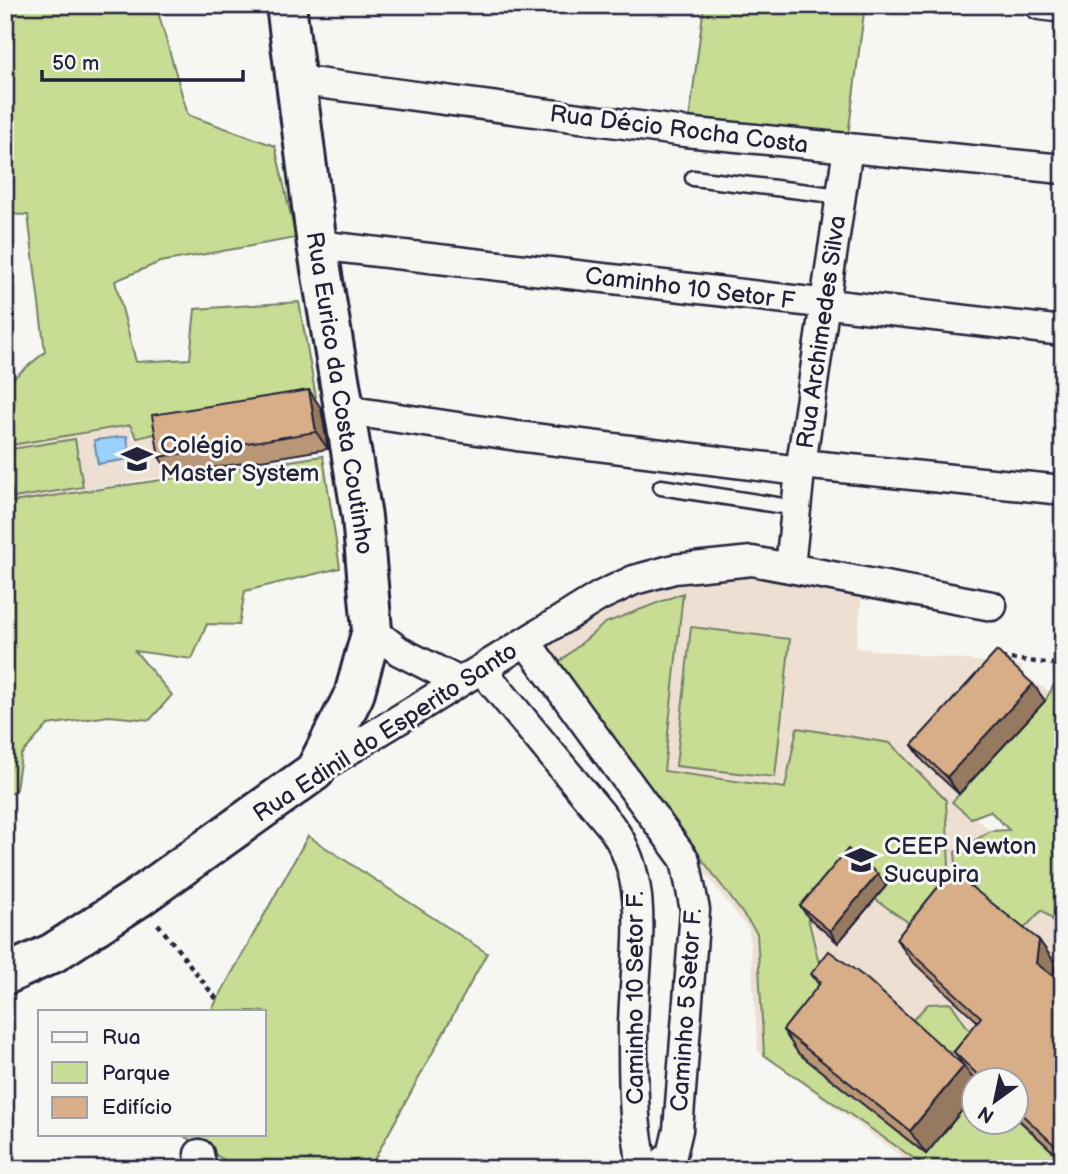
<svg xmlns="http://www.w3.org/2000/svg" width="1068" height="1174" font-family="'Balsamiq Sans',sans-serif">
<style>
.built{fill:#ede0d2;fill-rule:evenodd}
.green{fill:#c6dd93;stroke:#748067;stroke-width:2}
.water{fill:#9bd0f9;stroke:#6b8aad;stroke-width:2}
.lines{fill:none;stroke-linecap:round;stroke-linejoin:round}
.lane-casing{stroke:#22223b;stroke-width:19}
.street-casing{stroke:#22223b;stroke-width:33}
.secondary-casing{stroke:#22223b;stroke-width:44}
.path{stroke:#22223b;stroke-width:4.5;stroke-dasharray:5 5;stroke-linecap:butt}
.lane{stroke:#f6f6f2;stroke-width:14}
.street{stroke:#f6f6f2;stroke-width:28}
.secondary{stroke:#f6f6f2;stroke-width:38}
.wall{fill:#b99675;stroke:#22223b;stroke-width:2}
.shaded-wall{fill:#967a5f;stroke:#22223b;stroke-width:2}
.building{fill:#d7ae88;stroke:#22223b;stroke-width:2}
.labels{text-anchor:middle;stroke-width:6;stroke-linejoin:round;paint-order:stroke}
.street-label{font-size:24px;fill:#22223b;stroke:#f6f6f2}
.poi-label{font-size:24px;fill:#22223b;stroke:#f6f6f2;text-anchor:start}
</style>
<rect width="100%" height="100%" fill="#f6f6f2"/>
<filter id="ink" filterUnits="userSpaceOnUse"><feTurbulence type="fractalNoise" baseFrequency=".0143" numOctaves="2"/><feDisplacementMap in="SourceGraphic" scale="14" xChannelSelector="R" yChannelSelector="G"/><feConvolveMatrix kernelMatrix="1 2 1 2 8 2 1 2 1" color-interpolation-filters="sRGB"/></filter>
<g filter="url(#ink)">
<!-- built -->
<g class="built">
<path d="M321,408l7,41 -317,53 -6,-56 125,-21 3,14z"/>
<path d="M791,569l73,13 -8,66 166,18v9l41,25 -101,107 101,83v279h-112l-45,-9 -148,-109 -9,-121 -213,-276 74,-49 71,-25zM974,1080h42v42h-42z"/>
</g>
<!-- green -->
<g class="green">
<path d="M5,5h151l32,110 87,31 21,92 -136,24 -45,19 21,81 54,-3 5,-50 104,-7 17,95 -179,41 -7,-13 -125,21v-61l40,-33 -17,-137 -23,-1z"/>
<path d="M704,5h161l-19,146 -158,-22z"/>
<path d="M75,439l8,48 -70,11 -8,-48z"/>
<path d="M323,456l17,112 -95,23 -6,34 -32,-1 -15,35 -57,-8 37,44 -22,25 -41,-4 -61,9 -27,30 -5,34 -11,9v-330l7,34z"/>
<path d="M683,593l-19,178 121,17 12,-60 93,15 56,57 4,89 -34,39 -41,-29 -19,-38 -48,57 19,78 70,41 31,-33 23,-1 20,30 -45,47 47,15 1,27h42v-4l47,43v8h-112l-29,-5 -158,-109 -7,-122 -200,-269 48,-41z"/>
<path d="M691,627l99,12 -15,138 -99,-11z"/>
<path d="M1063,678v251l-21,-19 -27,28 -56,-32 -4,-54 36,-21 18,-1 -19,-19 -19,7 -19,-16 93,-101 10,-18z"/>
<path d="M308,836l179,117 -118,216h-129l-60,-35h84v-123h-53z"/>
</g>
<!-- water -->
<path class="water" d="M127,436l3,23 -32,5 -4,-24z"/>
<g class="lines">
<!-- lane casing -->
<g class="lane-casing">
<g id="lane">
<path d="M693,178l148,18"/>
<path d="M661,487l135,21"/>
</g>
</g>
<!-- street casing -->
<g class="street-casing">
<g id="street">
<path d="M1039,5l24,3"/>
<path d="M295,80l390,52 378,37"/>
<path d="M317,245l746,86"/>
<path d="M345,410l172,26 283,35"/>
<path d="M801,464l262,26"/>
<path d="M790,567l10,-96 48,-323"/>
<path d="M372,630l27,21 61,31"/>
<path d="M526,642l159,218 10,50 -17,220 -6,25 -18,14"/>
<path d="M482,670l128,155c47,61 21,143 23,214 0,26 0,51 2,76 1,18 6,36 6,54"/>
<path d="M315,771l285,-175 34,-16 40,-11 78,-8 240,45"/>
<path d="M199,1154l3,15"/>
</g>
</g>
<!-- secondary casing -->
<g class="secondary-casing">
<path id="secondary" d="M5,975l48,-22 85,-55 177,-127 39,-76 18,-65 -10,-113 -45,-272 -31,-240"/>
</g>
<!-- path -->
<g class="path">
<path d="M1001,658l62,7"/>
<path d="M158,924l60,77"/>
</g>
<!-- lane -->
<use href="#lane" class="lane"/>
<!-- street -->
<use href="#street" class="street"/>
<!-- secondary -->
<use href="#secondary" class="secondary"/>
</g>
<!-- wall -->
<g class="wall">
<path d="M321,408l7,41 -157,26 -12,-18z"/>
<path d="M1033,684l12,17 -86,93 -35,-32 -12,-17z"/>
<path d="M886,886l-48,57 -30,-26 -8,-11z"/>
<path d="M896,939l143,1 16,23 -2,13 10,8v177l-47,-44v-37h-41l-5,-5 4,5v16l-48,58 -128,-101 -15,-23 36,-45 -8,-11 153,92 -10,-14 24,-30 -66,-61z"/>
</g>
<!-- shaded-wall -->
<g class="shaded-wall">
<path d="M309,390l12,18 7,41 -12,-17z"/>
<path d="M1033,684l12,17 -86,93 -12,-17z"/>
<path d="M878,874l8,12 -48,57 -8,-12z"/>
<path d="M1039,940l16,23 -3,22 -16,-22z"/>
<path d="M964,1066l10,14v16l-48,58 -16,-23z"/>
</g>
<!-- building -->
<g class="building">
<path d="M309,390l7,42 -157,25 -7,-42z"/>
<path d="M997,651l36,33 -86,93 -35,-32z"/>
<path d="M848,849l30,25 -48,57 -30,-25z"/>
<path d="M951,871l88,69 -3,23 27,21v169l-47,-44v-29h-33l-29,-28 27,-35 -85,-78z"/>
<path d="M829,951l37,27 98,88 -54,65 -127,-101 38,-48 -10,-8z"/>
</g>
</g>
<!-- icons -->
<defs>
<g id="school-bare" transform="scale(2.415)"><path d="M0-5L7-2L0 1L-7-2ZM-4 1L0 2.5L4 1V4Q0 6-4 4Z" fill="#22223b" stroke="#f6f6f2" stroke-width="2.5" paint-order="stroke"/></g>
</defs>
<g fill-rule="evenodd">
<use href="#school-bare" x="137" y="459"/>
<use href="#school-bare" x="861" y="860"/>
</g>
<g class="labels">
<!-- street labels -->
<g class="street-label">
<text transform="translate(679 129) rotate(7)" y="8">Rua Décio Rocha Costa</text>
<text transform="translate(690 288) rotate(7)" y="8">Caminho 10 Setor F</text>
<text transform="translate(821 332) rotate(-82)" y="8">Rua Archimedes Silva</text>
<text transform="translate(340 393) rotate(81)" y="8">Rua Eurico da Costa Coutinho</text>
<text transform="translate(385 732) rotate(-33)" y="8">Rua Edinil do Esperito Santo</text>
<text transform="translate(635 998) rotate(-90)" y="8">Caminho 10 Setor F.</text>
<text transform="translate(686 1010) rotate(-86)" y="8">Caminho 5 Setor F.</text>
</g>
<!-- poi labels -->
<g class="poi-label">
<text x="160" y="453">Colégio<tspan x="160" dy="28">Master System</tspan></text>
<text x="884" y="854">CEEP Newton<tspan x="884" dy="28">Sucupira</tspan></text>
</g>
</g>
<!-- margin -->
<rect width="1068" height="1174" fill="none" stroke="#f6f6f2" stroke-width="28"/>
<rect x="14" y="14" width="1040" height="1146" fill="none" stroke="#22223b" stroke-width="2.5" filter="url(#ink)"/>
<!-- legend -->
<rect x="38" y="1010" width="228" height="126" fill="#f6f6f2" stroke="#a1a1a9" stroke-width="2"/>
<rect x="52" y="1032" width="35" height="10" fill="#f6f6f2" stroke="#a1a1a9" stroke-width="2"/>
<text x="102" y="1044" font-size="21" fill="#22223b">Rua</text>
<rect x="52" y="1062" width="35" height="21" fill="#c6dd93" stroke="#a1a1a9" stroke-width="2"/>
<text x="102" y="1080" font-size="21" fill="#22223b">Parque</text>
<rect x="52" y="1097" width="35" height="21" fill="#d7ae88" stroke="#a1a1a9" stroke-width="2"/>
<text x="102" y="1114" font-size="21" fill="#22223b">Edifício</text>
<!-- north arrow -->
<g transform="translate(995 1101) rotate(213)"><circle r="33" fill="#f6f6f2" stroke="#a1a1a9" stroke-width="2"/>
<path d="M0-5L12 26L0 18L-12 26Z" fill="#22223b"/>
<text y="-10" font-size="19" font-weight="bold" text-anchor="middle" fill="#22223b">N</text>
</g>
<!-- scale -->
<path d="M42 70v10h201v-10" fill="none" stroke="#22223b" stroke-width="3.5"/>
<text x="52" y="70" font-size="21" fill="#22223b" stroke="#f6f6f2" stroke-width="5" paint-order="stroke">50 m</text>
</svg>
